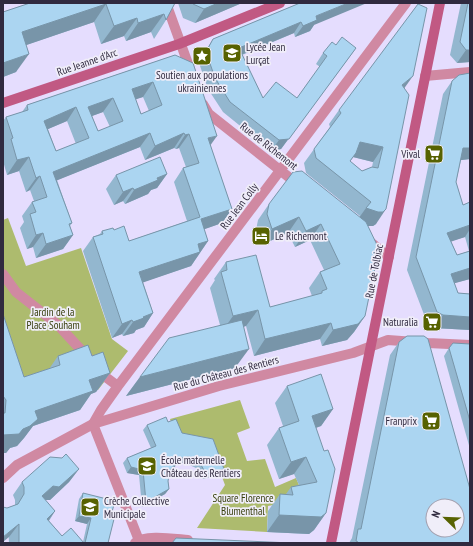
<svg xmlns="http://www.w3.org/2000/svg" width="473" height="546" font-family="'PT Sans Narrow',sans-serif">
<style>
.green{fill:#adbb6e}
.lines{fill:none;stroke-linecap:round;stroke-linejoin:round}
.street{stroke:#d089a2;stroke-width:10}
.secondary{stroke:#c15983;stroke-width:10}
.wall{fill:#93b7cf;fill-rule:evenodd}
.shaded-wall{fill:#7895a9}
.building{fill:#abd5f1;stroke:#7895a9;fill-rule:evenodd}
.labels{text-anchor:middle;stroke-width:3.5;stroke-linejoin:round;paint-order:stroke}
.poi-label{font-size:11px;fill:#302a3f;stroke:#f0eef9;text-anchor:start}
.street-label{font-size:11px;fill:#302a3f;stroke:#f0eef9}
.park-label{font-size:11px;fill:#363d0b;stroke:#f0eef9}
</style>
<rect width="100%" height="100%" fill="#e5ddfe"/>
<!-- green -->
<g class="green">
<path d="M8,218l18,48 55,-18 31,91 16,12 -30,39 -5,-17 -78,11 -12,-36v-128z"/>
<path d="M240,400l10,28 -13,5 10,28 18,-2 10,28 21,-9 8,19 -9,4 -27,5 -1,26 -70,-4 28,-43 -15,-40 -34,-10 -6,-16z"/>
</g>
<g class="lines">
<!-- street -->
<g class="street">
<path d="M166,3l25,69"/>
<path d="M425,76l45,-4"/>
<path d="M203,104l6,10 91,72"/>
<path d="M369,241l20,16"/>
<path d="M3,274l13,18 42,33 49,53 8,6"/>
<path d="M93,424l8,-14 17,-24 288,-383"/>
<path d="M93,424l47,119"/>
<path d="M3,478l14,-13 76,-41 126,-38 134,-33 35,-13 40,3 42,2"/>
<path d="M135,543c10,-9 40,-4 53,-3"/>
</g>
<!-- secondary -->
<g class="secondary">
<path d="M3,103l176,-59 101,-41"/>
<path d="M331,543l109,-540"/>
</g>
</g>
<!-- wall -->
<g class="wall">
<path d="M30,3h145l-9,17 -12,19 -3,-7 -25,9 -2,-5 -23,8 -7,-22 -68,23 -10,27 -13,5v-65z"/>
<path d="M178,3h64l-47,20 -12,-5z"/>
<path d="M300,3l14,22 -4,6 -15,6 -1,-4 -52,22 21,43h34l23,-31 -4,-3 7,-11 13,-8 20,3 -75,101 -10,2 -48,-39 -15,-23 -9,-26 7,-13 7,-11z"/>
<path d="M461,3h9v59l-13,1 -7,-8z"/>
<path d="M175,55l35,90 22,64 -10,14 -18,6 4,12 -17,25 -48,16 10,31 -9,14 -8,3 -2,3 -11,3 -1,-2 -10,4 -29,-87 10,-14 7,-3 2,-3 12,-1 15,11 58,-20 -13,-39 9,-14 3,-1 -7,-19 -3,1 -2,-1 -29,12 -5,-13 -83,33 15,43 -2,3 3,9 -10,14 -27,9 -3,-11 -6,2 -7,-21 4,-6 -2,-6 10,-14 2,-1 -4,-11 -4,2 -7,-21 -12,4 -4,-14v-40l3,-4 16,-5 5,-7zM143,97l6,14 -8,3 -6,-15zM103,112l7,15 -12,4 -6,-15zM67,121l9,23 -20,7 -8,-22z"/>
<path d="M470,73v86l-9,1 -5,22 7,23 7,-3v77l-16,4 4,10 12,1v36l-36,-2 -6,-3 -21,-55 36,-176 9,-13zM465,237l4,14 -12,4 -6,-14z"/>
<path d="M405,88l-29,136 -3,2h-5l-3,90 -11,16 -7,8 -25,6 -2,-7 -66,17 -8,-30 -3,1 -8,41 -109,28 14,-19 80,-52 -10,-37 5,-8 -1,-1 12,-17 44,45 42,-11 -3,-8 11,-16 4,-2 -14,-30 -15,7 -7,-14 -27,12 -5,-15 2,-10 11,-16 91,13v-1l-54,-43 -2,-10 26,-36 -1,-3 10,-14zM353,157l20,5 -1,5 -10,4 -12,-10z"/>
<path d="M167,174l-10,14 -6,2 -3,4 -23,10 -2,-3 -9,4 -8,-16 10,-14z"/>
<path d="M3,314l21,63 25,-8 9,-13h34l18,17 -14,19 -5,2 -11,16 -47,16 -9,12 -7,8 -7,2 -4,5h-3z"/>
<path d="M399,342l71,201h-121l3,-5 38,-183z"/>
<path d="M470,344v105l-26,-93 5,-8z"/>
<path d="M287,386l46,23 -12,17 -5,2 10,85 -12,17 -5,4 -42,-2 1,-21 12,-17h6l5,-7 8,-2 -5,-11 -15,5 -12,-34 12,-17 4,-2 -8,-23z"/>
<path d="M168,422l14,11 39,41 -18,5 -7,-11 -11,-5h-7l-8,9 -2,9 1,8 -4,5 -23,13 -3,-32 -12,-2 -4,-10 4,-5 24,-10 -8,-18 4,-5z"/>
<path d="M79,469l-10,13 -19,18h-5l10,11 -6,10 13,15 21,6 4,-18 -12,-3 4,-22 4,-6 27,26 -2,24h-99l-2,-35 8,-3v-5l-2,-5 9,-13z"/>
</g>
<!-- shaded-wall -->
<g class="shaded-wall">
<path d="M218,3h24l-47,20 9,-14z"/>
<path d="M348,3h19l-53,22 -4,6 -15,6 8,-11 13,-10z"/>
<path d="M106,4l-12,18 -85,29 13,-19z"/>
<path d="M164,14l-13,18 -25,9 12,-18z"/>
<path d="M137,18l-13,18 -23,8 13,-18z"/>
<path d="M301,22l-7,11 -63,26 8,-11z"/>
<path d="M356,48l-75,101 -10,2 8,-11z"/>
<path d="M466,50h4v12l-13,1z"/>
<path d="M29,54l-13,18 -13,5v-14z"/>
<path d="M413,76l-10,14 -1,-5z"/>
<path d="M153,82l-10,15 -21,7 10,-15z"/>
<path d="M113,98l-10,14 -22,8 7,-13z"/>
<path d="M76,107l-9,14 -33,14 10,-14z"/>
<path d="M150,133l-10,14 -97,39 10,-14z"/>
<path d="M184,133l-10,15 -29,12 10,-14z"/>
<path d="M189,134l-10,14 -3,1 9,-14z"/>
<path d="M217,136l-10,14 1,-12z"/>
<path d="M360,142l23,5 -10,15 -20,-5 -7,10z"/>
<path d="M463,148h7v11l-16,2z"/>
<path d="M29,157l-10,14 -12,4 10,-15z"/>
<path d="M167,174l-10,14 -6,2 -3,4 -23,10 9,-14 23,-12z"/>
<path d="M40,176l-10,14 -4,2 10,-14z"/>
<path d="M133,188l-10,13 -9,4 9,-13z"/>
<path d="M366,208l20,1 -10,15 -3,2h-5l-12,-4z"/>
<path d="M232,209l-10,14 -31,11 10,-15z"/>
<path d="M299,217l-11,16 -27,12 11,-16z"/>
<path d="M321,224l-11,16 -15,7 11,-16z"/>
<path d="M470,225v4l-5,8 -27,9 9,-13z"/>
<path d="M43,233l-10,14 -6,2 9,-14z"/>
<path d="M73,235l-10,14 -27,9 10,-14z"/>
<path d="M208,241l-17,25 -61,21 9,-15 59,-28z"/>
<path d="M470,268v11l-29,8 10,-13z"/>
<path d="M258,310l-12,16 -25,7 12,-17z"/>
<path d="M153,313l-9,14 -8,3 -2,3 -11,3 10,-14 10,-5z"/>
<path d="M443,315l27,2v13l-36,-2z"/>
<path d="M365,316l-11,16 -7,8 -25,6 11,-16z"/>
<path d="M132,320l-10,14 -10,4 10,-14z"/>
<path d="M331,323l-11,16 -66,17 11,-17z"/>
<path d="M249,349l-14,19 -109,28 14,-19z"/>
<path d="M110,373l-14,19 -5,2 -11,16 -47,16 -9,12 -7,8 -7,2 -4,5h-3v-18l32,-24 54,-31z"/>
<path d="M333,409l-12,17 -21,7 12,-17z"/>
<path d="M189,457l-4,6h-7l-11,13 3,-6 11,-12z"/>
<path d="M306,457l-12,17 -15,5 12,-17z"/>
<path d="M131,467l12,3 -4,5 -12,-2z"/>
<path d="M79,469l-10,13 -19,18h-6l-2,-4 11,-10z"/>
<path d="M224,469l-3,5 -18,5 3,-5z"/>
<path d="M169,489l-4,5 -23,13 4,-5z"/>
<path d="M55,511l-9,13 1,-5z"/>
<path d="M326,513l-12,17 -5,4 -42,-2 12,-17z"/>
<path d="M79,516l12,2 -4,6 -12,-3z"/>
<path d="M19,524l-10,13 -6,5v-5z"/>
</g>
<!-- building -->
<g class="building">
<path d="M30,3h145l-9,17 -2,-6 -26,9 -1,-5 -23,8 -8,-22 -84,28 7,22 -26,9v-51z"/>
<path d="M193,3h25l-14,6 -11,-5z"/>
<path d="M300,3h48l-32,13 1,4 -14,6 -2,-4 -62,26 24,50 13,-16 21,16 30,-42 -4,-3 9,-11 4,3 6,-8 14,11 -67,91 -10,1 -49,-38 -15,-24 -9,-26 7,-13z"/>
<path d="M468,3h2v47h-4l-6,-8z"/>
<path d="M418,4l9,4 -14,68 -11,9 7,10 -23,114 -3,3h-5l-12,-4 5,-6 -55,-44 -2,-9 27,-36 -2,-3zM360,142l23,5 -5,21 -6,-1 -10,4 -12,-10 6,-8z"/>
<path d="M175,55l18,8 24,73 -9,2 24,71 -31,10 7,22 -10,3 2,8 -61,20 14,41 -10,4 1,1 -11,4 -1,-2 -10,4 -29,-87 10,-3 -1,-3 11,-3 1,2 10,-4 5,15 71,-24 -17,-49 16,-5 -10,-29 -4,1 -1,-2 -29,13 -5,-13 -97,39 19,51 -3,1 4,11 -27,9 -3,-11 -7,2 -6,-21 6,-2 -4,-10 15,-5 -7,-21 -4,2 -7,-21 -12,3 -6,-21 2,-1 -7,-21 22,-7 -1,-5zM153,82l9,23 -21,9 -9,-25zM113,98l10,23 -25,10 -10,-24zM76,107l13,31 -33,13 -12,-30z"/>
<path d="M470,73v75h-7l-7,34 7,23 7,-3v23l-23,8 10,22 13,-4v17l-19,6 7,19 12,1v23l-27,-2 -6,-3 -21,-55 36,-176 7,-6z"/>
<path d="M160,157l7,17 -10,4 1,2 -24,10 -1,-2 -10,4 -7,-17z"/>
<path d="M302,171l64,51 13,27 -14,67 -7,8 -25,6 -2,-7 -66,16 -7,-29 -25,6 -12,-44 6,-2 -1,-8 30,-7 14,52 52,-14v-2l5,-2 -7,-17 20,-8 -19,-40 -15,7 -7,-14 -27,12 -5,-15 2,-10 24,-32z"/>
<path d="M3,314l21,63 36,-12 -2,-9 30,-11 4,11 11,-4 7,21 -21,7 4,11 -58,20 3,8 -8,7 -7,3 -4,5 -16,1v-22h2l1,-13 -3,-4z"/>
<path d="M242,320l7,29 -109,28 29,-39z"/>
<path d="M407,336h17l4,3 42,150v54h-112v-1l-2,-1 2,-12h3l38,-187zM433,506h24v24h-24z"/>
<path d="M453,343l17,1v77l-21,-73z"/>
<path d="M321,374l12,35 -21,7 12,35 4,-1 7,19 -9,44 -5,4 -42,-2 1,-21 13,1 -2,-8 26,-5 -11,-25 -15,5 -12,-34 20,-7 -12,-35z"/>
<path d="M166,417l2,5 8,-3 6,14 31,6 11,30 -18,5 -6,-11 -11,-6 -8,1 -11,12 -2,11 1,8 -23,13 -3,-32 -12,-3 -4,-9 29,-12 -9,-21z"/>
<path d="M66,454l13,15 -20,18 -6,-1 -11,10 13,15 -8,8 15,17 9,-8 13,15h-65v-19l-16,13v-30l4,1 11,-4 6,-10v-7l-2,-5 28,-25 12,1z"/>
<path d="M83,493l32,8 -5,18h4l-6,24h-23l6,-25 -12,-2z"/>
<path d="M176,538l116,5h-120z"/>
</g>
<!-- icons -->
<defs>
<g id="school-square" transform="scale(1)"><rect x="-9" y="-9" width="18" height="18" rx="4" fill="#576201" stroke="#f0eef9"/><path d="M0-5L7-2L0 1L-7-2ZM-4 1L0 2.5L4 1V4Q0 6-4 4Z" fill="#fff"/></g>
<g id="sight-square" transform="scale(1)"><rect x="-9" y="-9" width="18" height="18" rx="4" fill="#576201" stroke="#f0eef9"/><path d="M0-6L1.8-2.2L6-1.7L2.9 1.2L3.7 5.4L0 3.3L-3.7 5.4L-2.9 1.2L-6-1.7L-1.8-2.2Z" fill="#fff"/></g>
<g id="supermarket-square" transform="scale(1)"><rect x="-9" y="-9" width="18" height="18" rx="4" fill="#576201" stroke="#f0eef9"/><path d="M-6-5.5h2.5l.6 2H6L4.5 2H-2.5L-4.4-4H-6ZM-1.5 3.2a1.3 1.3 0 1 0 .1 0ZM3 3.2a1.3 1.3 0 1 0 .1 0Z" fill="#fff"/></g>
<g id="hotel-square" transform="scale(1)"><rect x="-9" y="-9" width="18" height="18" rx="4" fill="#576201" stroke="#f0eef9"/><path d="M-6-4.5h1.5V1H6V5H4.5V3h-9V5H-6ZM-4 0a1.8 1.8 0 1 1 3.6 0ZM.5 0V-2.5h3Q6-2.5 6 0Z" fill="#fff"/></g>
</defs>
<g fill-rule="evenodd">
<use href="#school-square" x="232" y="53"/>
<use href="#sight-square" x="202" y="56"/>
<use href="#supermarket-square" x="434" y="154"/>
<use href="#hotel-square" x="261" y="236"/>
<use href="#supermarket-square" x="432" y="322"/>
<use href="#supermarket-square" x="431" y="421"/>
<use href="#school-square" x="147" y="466"/>
<use href="#school-square" x="90" y="507"/>
</g>
<g class="labels">
<!-- poi labels -->
<g class="poi-label">
<text x="246" y="51">Lycée Jean<tspan x="246" dy="13">Lurçat</tspan></text>
<text x="202" y="79" text-anchor="middle">Soutien aux populations<tspan x="202" dy="13">ukrainiennes</tspan></text>
<text x="420" y="158" text-anchor="end">Vival</text>
<text x="275" y="240">Le Richemont</text>
<text x="418" y="326" text-anchor="end">Naturalia</text>
<text x="417" y="425" text-anchor="end">Franprix</text>
<text x="161" y="464">École maternelle<tspan x="161" dy="13">Château des Rentiers</tspan></text>
<text x="104" y="505">Crèche Collective<tspan x="104" dy="13">Municipale</tspan></text>
</g>
<!-- street labels -->
<g class="street-label">
<text transform="translate(87 62) rotate(-19)" y="4">Rue Jeanne d'Arc</text>
<text transform="translate(269 146) rotate(38)" y="4">Rue de Richemont</text>
<text transform="translate(239 206) rotate(-53)" y="4">Rue Jean Colly</text>
<text transform="translate(374 271) rotate(-79)" y="4">Rue de Tolbiac</text>
<text transform="translate(226 373) rotate(-15)" y="4">Rue du Château des Rentiers</text>
</g>
<!-- park labels -->
<g class="park-label">
<text x="53" y="316">Jardin de la<tspan x="53" dy="13">Place Souham</tspan></text>
<text x="243" y="502">Square Florence<tspan x="243" dy="13">Blumenthal</tspan></text>
</g>
</g>
<!-- border -->
<rect width="473" height="546" fill="none" stroke="#302a3f" stroke-width="8"/>
<!-- north arrow -->
<g transform="translate(445 518) rotate(293)"><circle r="19" fill="#f0eef9" stroke="#a3a0af"/>
<path d="M0-3L7 15L0 10L-7 15Z" fill="#576201"/>
<text y="-6" font-size="11" font-weight="bold" text-anchor="middle" fill="#302a3f">N</text>
</g>
</svg>
